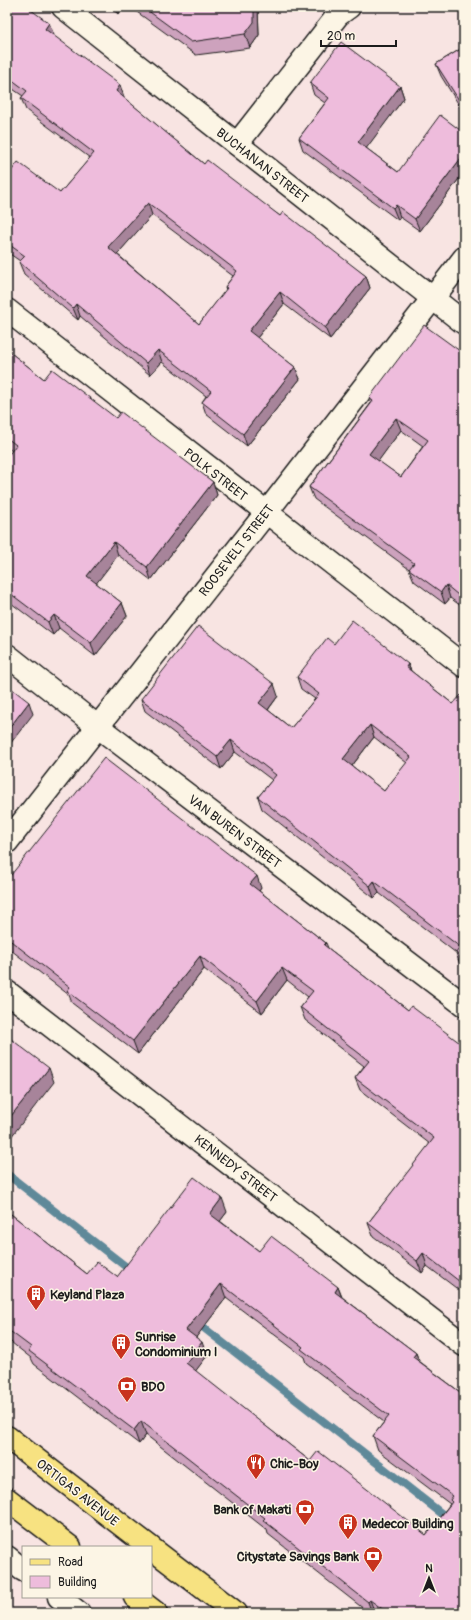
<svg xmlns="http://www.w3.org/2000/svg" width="471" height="1620" font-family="Pangolin,sans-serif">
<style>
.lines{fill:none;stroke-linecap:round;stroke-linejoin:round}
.stream{stroke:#5f8999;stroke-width:8}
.street-casing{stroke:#1c1c1c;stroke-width:25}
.primary-casing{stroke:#1c1c1c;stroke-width:25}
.street{stroke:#fcf5e5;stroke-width:22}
.primary{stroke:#f7e281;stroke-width:22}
.wall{fill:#cda2bd;stroke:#1c1c1c;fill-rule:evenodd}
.shaded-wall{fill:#a7849a;stroke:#1c1c1c}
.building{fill:#eebcdc;stroke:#1c1c1c;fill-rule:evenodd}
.labels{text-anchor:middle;stroke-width:3;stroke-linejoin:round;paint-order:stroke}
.street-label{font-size:13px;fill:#1c1c1c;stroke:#fcf5e5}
.poi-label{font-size:13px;font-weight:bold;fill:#1c1c1c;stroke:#fcf5e5;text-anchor:start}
</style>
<rect width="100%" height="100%" fill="#f8e4e2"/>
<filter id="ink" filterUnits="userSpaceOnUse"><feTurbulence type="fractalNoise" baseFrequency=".025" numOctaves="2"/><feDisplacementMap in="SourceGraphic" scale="8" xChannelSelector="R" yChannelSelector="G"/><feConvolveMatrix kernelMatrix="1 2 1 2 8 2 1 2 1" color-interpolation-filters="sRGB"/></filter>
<g filter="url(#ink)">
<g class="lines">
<!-- stream -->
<g class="stream">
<path d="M7,1174l127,99"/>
<path d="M195,1321l269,210"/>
</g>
<!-- street casing -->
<g class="street-casing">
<g id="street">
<path d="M63,7l401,316"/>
<path d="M237,144l101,-129 11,-8"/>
<path d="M7,310l457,356"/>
<path d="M7,655l90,71 367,279"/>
<path d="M7,842l259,-329 198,-255"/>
<path d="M7,992l457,353"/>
<path d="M7,1557l16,13"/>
<path d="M59,1597l20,16"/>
</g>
</g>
<!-- primary casing -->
<g class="primary-casing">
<g id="primary">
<path d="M7,1437l143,110"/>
<path d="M7,1499l63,48"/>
<path d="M151,1548l85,65"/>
<path d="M135,1597l21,16"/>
</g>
</g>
<!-- street -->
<use href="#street" class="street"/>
<!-- primary -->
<use href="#primary" class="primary"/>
</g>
<!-- wall -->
<g class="wall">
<path d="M7,7l42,16 4,13 71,62 80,66 76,52 86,60 4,12 -40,51 -46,-35 -27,34 38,29 5,12 -53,67 -41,-32 -4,-12 4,-6 -44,-34 -12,13 -70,-59 -2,4 -54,-46 -5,-12 1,-1 -13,-9v-86l5,4 48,23 30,-35 -64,-48 -5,-12 2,-2 -16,-11zM152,215l81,61 -8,11 1,3 -27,34 -82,-70z"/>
<path d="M110,7h13l-5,7z"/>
<path d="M130,7h128l1,28 -9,13 -54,7z"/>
<path d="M464,47v66l-23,-37 -5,-12z"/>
<path d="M310,83l90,3 4,12 -38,50 32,24 66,-39v39l-44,59 -20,-14 -2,3 -95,-70 -4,-12 26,-35 -11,-8z"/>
<path d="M7,350l37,29 72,39 97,64 4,13 -66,85 -33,-25 -22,28 26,20 5,13 -32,40 -36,-28 -6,7 -46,-35v-143l5,-6 -5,-4z"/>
<path d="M464,354v254l-14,-10 -5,6 -31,-23 -5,-12 -95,-70 -5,-12 62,-84 -2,-5zM401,430l22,16 -22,31 -23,-16z"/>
<path d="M334,644l74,20 3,7 42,33 11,-6v270l-4,-3 -4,-12 -77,-60 -5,5 -112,-89 -4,-12 14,-17 -37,-28 -14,17 -76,-58 -4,-12 137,-3 -10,14 23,18 24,-29 -14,-10 -4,-12zM374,737l33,26 -23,28 -32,-25z"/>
<path d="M7,880l254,8 -2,3 67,52 2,5 80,62 56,36v248l-37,-28 -5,7 -49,-37 -5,-13 62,-79 -70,-54 -5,-12 9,-12 -59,-46 -5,-13 8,-10 -21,-17 -25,33 -58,-44 -66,85 -66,-51 -3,-8 -62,-48z"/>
<path d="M7,1211l80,63 30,3 110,-65 -7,9 39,30 79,36 4,10 74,56 3,8 45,34v218h-95l-101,-79 -1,-4 -121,-95 -7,9 -105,-80 -3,-6 -24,-19zM226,1298l78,59 2,6 78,59 -11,14 5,14 72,54 -24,31 -116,-74 -115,-90 12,-15 -11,-19z"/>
</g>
<!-- shaded-wall -->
<g class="shaded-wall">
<path d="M116,7h7l-5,7z"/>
<path d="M254,7h4l1,28 -9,13 -5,-14z"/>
<path d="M49,23l5,12 -5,6 -4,-12z"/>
<path d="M120,85l4,12 -4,6 -4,-12z"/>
<path d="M400,86l4,12 -42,56 -4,-12z"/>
<path d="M464,154v18l-44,59 -5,-12z"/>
<path d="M148,203l4,12 -39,44 -5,-12z"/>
<path d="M396,205l4,12 -2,3 -5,-12z"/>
<path d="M366,276l4,12 -40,51 -5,-11z"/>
<path d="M280,292l4,12 -31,39 -4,-12z"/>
<path d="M76,304l4,12 -2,4 -5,-12z"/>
<path d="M158,350l4,12 -12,13 -4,-12z"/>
<path d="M295,367l5,12 -53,67 -4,-12z"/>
<path d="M396,418l5,12 -27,37 -5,-13z"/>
<path d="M213,482l4,13 -66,85 -4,-13z"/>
<path d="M114,542l4,13 -26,34 -5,-13z"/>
<path d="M446,585l4,13 -5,6 -4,-12z"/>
<path d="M122,603l5,13 -32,40 -4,-13z"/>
<path d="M54,615l5,13 -6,7 -5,-13z"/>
<path d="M408,664l5,12 -7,-9z"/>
<path d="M274,684l4,12 -14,19 -5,-12z"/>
<path d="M29,702l4,12 -26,34v-17z"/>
<path d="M370,725l4,12 -26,34 -5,-12z"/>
<path d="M231,740l4,12 -14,17 -4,-12z"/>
<path d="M257,876l4,12 -6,9 -5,-13z"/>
<path d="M374,881l5,12 -5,5 -4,-12z"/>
<path d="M200,956l4,13 -66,85 -5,-13z"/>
<path d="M282,968l5,12 -25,33 -5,-12z"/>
<path d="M49,1068l5,14 -47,60v-21z"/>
<path d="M222,1198l5,14 -12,16 -5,-14z"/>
<path d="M423,1253l4,13 -5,7 -5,-12z"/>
<path d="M221,1284l5,14 -35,46 -5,-14z"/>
<path d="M338,1287l5,14 -8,-9z"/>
<path d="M202,1342l5,14 -16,21 -5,-14z"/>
<path d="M416,1353l5,14 -8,-10z"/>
<path d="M141,1421l5,14 -7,9 -5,-14z"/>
<path d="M370,1600l5,13h-3l-4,-11z"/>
</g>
<!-- building -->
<g class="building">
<path d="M7,7h20l22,16 -4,6 75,56 -4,6 88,73 3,-4 73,56 3,-4 83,64 -41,52 -45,-36 -31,39 46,36 -52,67 -41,-32 9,-11 -53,-41 -12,13 -70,-59 -3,4 -54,-46 6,-6 -18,-13v-77l5,4 6,-8 42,31 34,-40 -73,-55 6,-7 -20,-15zM148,203l89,68 -12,16 2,1 -28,36 -91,-77z"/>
<path d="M143,7h111v15l-9,12 -54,8z"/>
<path d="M341,42l59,44 -42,56 40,30 42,-57 24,18v21l-49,65 -19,-14 -3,3 -94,-70 30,-40 -19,-15z"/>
<path d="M464,47v61l-28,-44z"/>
<path d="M424,325l40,29v246l-18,-15 -5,7 -32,-23 5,-6 -105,-76 64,-86 -4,-3zM396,418l32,22 -27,37 -32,-23z"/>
<path d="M7,350l37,29 8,-10 64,49 5,-6 92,70 -66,85 -33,-25 -27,34 35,27 -31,40 -37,-28 -6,7 -41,-31v-134l9,-12 -9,-7z"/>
<path d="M352,620l56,44 -2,3 47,37 8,-9 3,3v141l-3,4 3,2v114l-8,-6 4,-6 -86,-66 -4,5 -112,-89 18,-22 -45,-35 -14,17 -76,-58 57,-73 76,58 -15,19 32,25 28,-34 -22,-17 30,-39 7,6zM370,725l41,32 -27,34 -41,-32z"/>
<path d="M7,685l22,17 -22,29z"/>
<path d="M104,758l153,118 -7,8 76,59 -2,2 84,65 3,-4 53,40v239l-41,-32 -6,8 -49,-38 66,-85 -79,-60 14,-17 -69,-54 13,-16 -31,-23 -25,33 -57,-45 -67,85 -66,-50 3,-4 -63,-49v-58z"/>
<path d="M7,1036l42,32 -42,53z"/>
<path d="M194,1177l28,21 -12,16 49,37 12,-15 67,51 -3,5 81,61 -3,4 51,38v218h-76l-18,-13 -2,2 -105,-82 2,-2 -124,-97 -7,9 -105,-79 2,-4 -24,-18v-118l80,63 10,-12 20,15zM221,1284l82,63 -2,2 88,67 -16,20 80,60 -3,4 2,2 -26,33 -108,-84 -8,10 -124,-98 16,-21 -16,-12z"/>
</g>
</g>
<!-- icons -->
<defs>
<g id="building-pin" transform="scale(1)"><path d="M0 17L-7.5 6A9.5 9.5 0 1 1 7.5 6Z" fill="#c8321e" stroke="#fcf5e5"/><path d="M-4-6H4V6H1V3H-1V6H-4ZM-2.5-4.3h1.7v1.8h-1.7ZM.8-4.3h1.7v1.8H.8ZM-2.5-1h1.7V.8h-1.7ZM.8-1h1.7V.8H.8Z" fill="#fff"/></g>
<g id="bank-pin" transform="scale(1)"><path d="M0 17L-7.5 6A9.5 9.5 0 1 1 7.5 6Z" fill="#c8321e" stroke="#fcf5e5"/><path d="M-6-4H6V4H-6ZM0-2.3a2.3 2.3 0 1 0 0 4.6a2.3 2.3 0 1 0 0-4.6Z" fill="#fff"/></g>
<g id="restaurant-pin" transform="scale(1)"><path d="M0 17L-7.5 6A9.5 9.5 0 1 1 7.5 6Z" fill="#c8321e" stroke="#fcf5e5"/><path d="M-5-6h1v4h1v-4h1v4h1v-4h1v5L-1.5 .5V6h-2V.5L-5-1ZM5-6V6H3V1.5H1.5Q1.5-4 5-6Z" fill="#fff"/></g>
</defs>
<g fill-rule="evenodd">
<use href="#building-pin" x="36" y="1294"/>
<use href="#building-pin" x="121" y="1343"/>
<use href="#bank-pin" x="127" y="1386"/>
<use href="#restaurant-pin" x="256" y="1463"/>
<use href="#bank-pin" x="305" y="1509"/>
<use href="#building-pin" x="348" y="1523"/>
<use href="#bank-pin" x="373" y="1556"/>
</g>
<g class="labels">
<!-- street labels -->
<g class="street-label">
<text transform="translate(263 165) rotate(38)" y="5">BUCHANAN STREET</text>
<text transform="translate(216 474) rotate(38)" y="5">POLK STREET</text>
<text transform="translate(236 550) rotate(-52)" y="5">ROOSEVELT STREET</text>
<text transform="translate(235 831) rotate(37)" y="5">VAN BUREN STREET</text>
<text transform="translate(236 1168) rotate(38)" y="5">KENNEDY STREET</text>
<text transform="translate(78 1492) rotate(38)" y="5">ORTIGAS AVENUE</text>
</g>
<!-- poi labels -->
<g class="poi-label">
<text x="50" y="1299">Keyland Plaza</text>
<text x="135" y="1341">Sunrise<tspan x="135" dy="15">Condominium I</tspan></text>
<text x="141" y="1391">BDO</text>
<text x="270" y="1468">Chic-Boy</text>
<text x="291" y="1514" text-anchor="end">Bank of Makati</text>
<text x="362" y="1528">Medecor Building</text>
<text x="359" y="1561" text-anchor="end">Citystate Savings Bank</text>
</g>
</g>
<!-- margin -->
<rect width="471" height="1620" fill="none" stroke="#fcf5e5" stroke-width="24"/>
<rect x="12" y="12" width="447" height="1596" fill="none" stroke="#1c1c1c" stroke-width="1.5" filter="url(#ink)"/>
<!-- legend -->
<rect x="22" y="1546" width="130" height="52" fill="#fcf5e5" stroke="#a29e95"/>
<rect x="30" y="1559" width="20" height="6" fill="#f7e281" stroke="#a29e95"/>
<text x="58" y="1566" font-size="12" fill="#1c1c1c">Road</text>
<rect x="30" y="1576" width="20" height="12" fill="#eebcdc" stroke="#a29e95"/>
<text x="58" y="1586" font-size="12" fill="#1c1c1c">Building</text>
<!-- north arrow -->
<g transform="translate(429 1578)" stroke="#fcf5e5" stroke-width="3" paint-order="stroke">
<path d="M0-3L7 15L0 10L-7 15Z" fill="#1c1c1c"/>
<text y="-6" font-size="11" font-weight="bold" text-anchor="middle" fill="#1c1c1c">N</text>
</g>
<!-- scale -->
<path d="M321 40v6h75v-6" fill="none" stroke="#1c1c1c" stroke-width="2"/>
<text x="327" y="40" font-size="12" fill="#1c1c1c" stroke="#fcf5e5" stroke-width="3" paint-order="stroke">20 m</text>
</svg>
